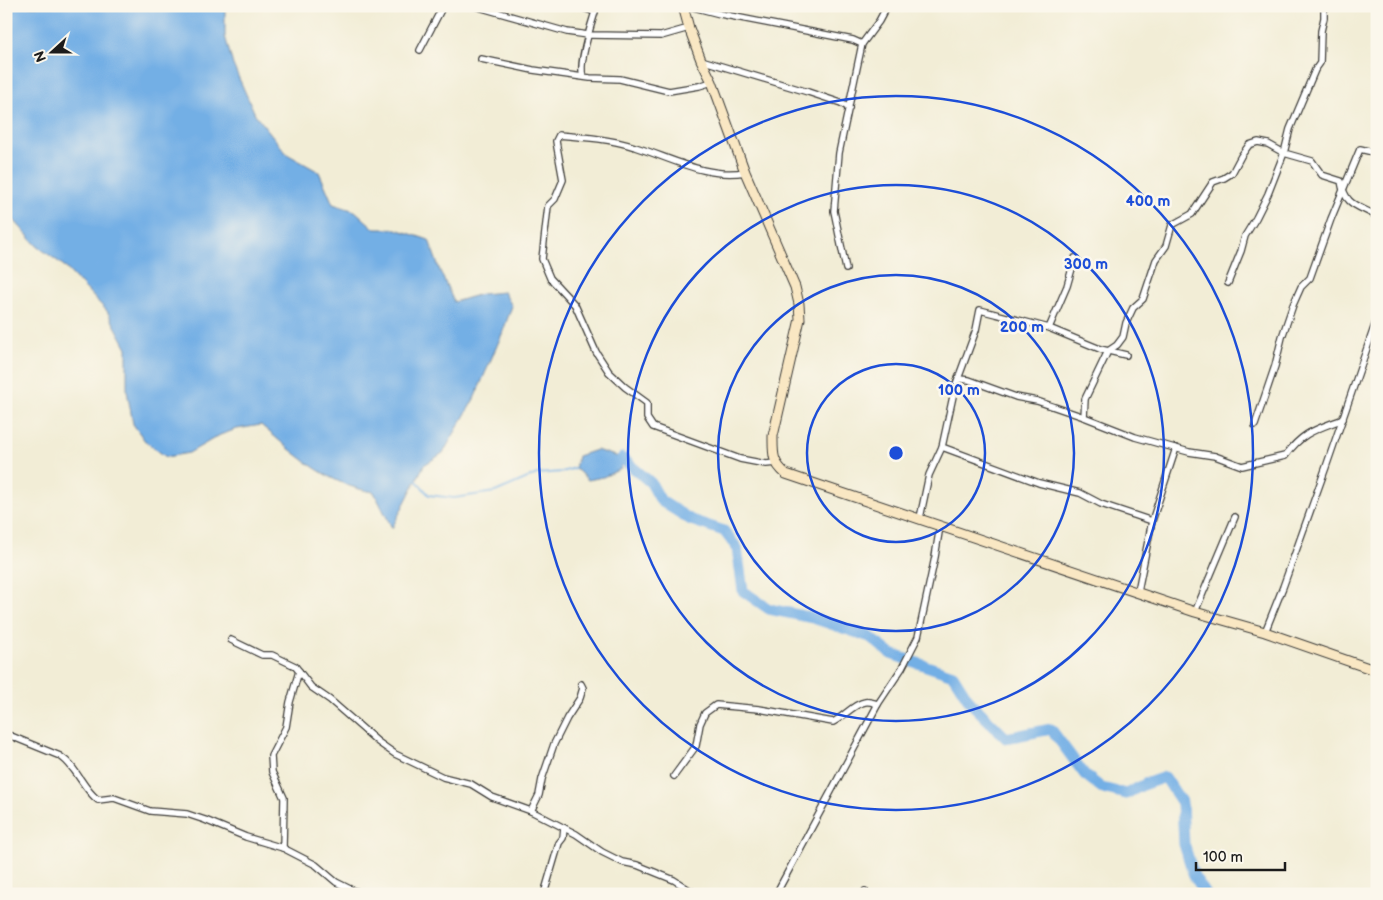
<svg xmlns="http://www.w3.org/2000/svg" width="1383" height="900" font-family="'Balsamiq Sans',sans-serif">
<style>
.water{fill:#73afe5;stroke:#486680}
.lines{fill:none;stroke-linecap:round;stroke-linejoin:round}
.stream{stroke:#73afe5;stroke-width:2}
.river{stroke:#73afe5;stroke-width:11}
.street-casing{stroke:#3c3b38;stroke-width:8}
.secondary-casing{stroke:#3c3b38;stroke-width:11}
.street{stroke:#fff;stroke-width:5.5}
.secondary{stroke:#f9e7c3;stroke-width:9}
.ring{fill:none;stroke:#1d4ed8;stroke-width:2.5}
.centre{fill:#1d4ed8;stroke:#fbf7ec;stroke-width:2.5}
.ring-label{font-size:15px;text-anchor:middle;font-weight:bold;fill:#1d4ed8;stroke:#fbf7ec;stroke-width:5;stroke-linejoin:round;paint-order:stroke}
</style>
<rect width="100%" height="100%" fill="#fbf7ec"/>
<filter id="ink" filterUnits="userSpaceOnUse"><feTurbulence type="fractalNoise" baseFrequency=".02" numOctaves="2"/><feDisplacementMap in="SourceGraphic" scale="10" xChannelSelector="R" yChannelSelector="G"/><feConvolveMatrix kernelMatrix="1 2 1 2 8 2 1 2 1" color-interpolation-filters="sRGB"/></filter>
<filter id="wash" filterUnits="userSpaceOnUse"><feTurbulence type="fractalNoise" baseFrequency=".0096" numOctaves="4" result="noise"/><feDisplacementMap in="SourceGraphic" scale="20" xChannelSelector="R" yChannelSelector="G"/><feGaussianBlur stdDeviation="1.12" result="paint"/><feColorMatrix in="noise" values="0 0 0 0 0 0 0 0 0 0 0 0 0 0 0 0 0 1.4 0 .05"/><feComposite in="paint" operator="in"/></filter>
<g filter="url(#wash)">
<rect width="100%" height="100%" fill="#f2edd6"/>
<!-- water -->
<g class="water">
<path d="M6,6h219v30l8,29 22,49 32,40 32,18 14,32 22,7 20,18h21l33,11 11,31 14,31 27,-8 23,-2 8,14 -10,28 -28,65 -31,54 -19,12 -32,63 -18,-36c-45,-6 -80,-39 -113,-67l-24,4 -17,6 -31,18 -23,4 -21,-16 -12,-17 -6,-33v-43l-20,-37 -44,-46 -26,-19 -31,-35z"/>
<path d="M596,450l26,8 -1,11 -18,8 -15,3 -13,-12 3,-12z"/>
</g>
<g class="lines">
<!-- stream -->
<path class="stream" d="M416,480l13,15 25,3 41,-6 42,-18 25,-2 13,-4"/>
<!-- river -->
<path class="river" d="M622,458l29,25 10,18 30,19 33,11 13,17 6,43 26,18 44,9 57,19 21,17 62,21 17,27 36,36 45,-9 34,46 17,13 24,6 19,-10 20,-7 17,26 2,41 10,32 12,18"/>
</g>
</g>
<g filter="url(#ink)">
<g class="lines">
<!-- street casing -->
<g class="street-casing">
<g id="street">
<path d="M475,6l92,26 21,3 73,1 28,-8"/>
<path d="M578,6l17,6c-4,13 -17,52 -12,64"/>
<path d="M689,6l31,8 133,26 9,4"/>
<path d="M420,50l23,-44"/>
<path d="M481,59l52,11 57,8 30,1 49,12 30,-5 13,-4"/>
<path d="M701,60l107,32 33,11 8,5"/>
<path d="M745,172c-38,7 -74,-14 -110,-25 -24,-8 -51,-10 -76,-12l-3,6 1,6 6,33 -8,19 -7,7 -6,53 8,19 25,27 21,47 13,20 16,15 22,16v15l6,9 87,32 26,5 10,-1"/>
<path d="M846,269l-12,-58 5,-58 23,-109 17,-23 8,-15"/>
<path d="M1228,283l13,-32 4,-15 11,-18 12,-24 16,-41 6,-24 25,-59 5,-7 1,-32 3,-13v-12"/>
<path d="M1049,328l18,-42 8,-28"/>
<path d="M959,379l10,1 47,17 21,4 47,16 51,20 54,15 26,4 27,10 43,-10c19,-25 30,-26 58,-37"/>
<path d="M1084,417l1,-18 23,-48 9,-6 6,-8 3,-14 7,-15 10,-9 13,-39 10,-14 6,-21 20,-11 21,-32 11,-4 8,-5 9,-17 8,-11 9,-3 10,2 16,9 28,8 10,14 19,6c4,25 16,24 36,35"/>
<path d="M1255,425l20,-59 7,-29 11,-32 8,-18 9,-9 21,-59 29,-70 17,4"/>
<path d="M942,447l97,36 41,10 21,11 51,17"/>
<path d="M920,518l9,-43 13,-28 13,-60 21,-57 4,-20 69,18 51,21 26,6"/>
<path d="M1138,591l14,-70 24,-73"/>
<path d="M1195,612l40,-95"/>
<path d="M1265,632l18,-45 43,-120 51,-148"/>
<path d="M231,640l31,15h10l23,11 16,21 19,13 48,42 17,12 48,23 28,7 21,13 39,14 45,23 26,18 20,10 15,3 37,15 17,11 9,3"/>
<path d="M6,734l54,22c17,11 22,32 38,44l16,-2 36,13 37,3 18,6 41,17 37,11 33,17 20,17 18,9 13,3"/>
<path d="M674,776l22,-30 4,-22 5,-11 11,-8 43,4 74,13c11,-5 20,-18 32,-20 4,-1 9,1 13,2"/>
<path d="M531,811l8,-16 3,-16 12,-35 13,-26 13,-20 3,-10 -2,-4"/>
<path d="M283,848l1,-50 -12,-26 -1,-16 15,-29 4,-25 9,-31"/>
<path d="M544,894l15,-51 4,-5 1,-10"/>
<path d="M776,894l102,-190 24,-36 16,-31 17,-80 5,-31"/>
<path d="M864,894l1,-3"/>
</g>
</g>
<!-- secondary casing -->
<g class="secondary-casing">
<path id="secondary" d="M683,6l6,22 12,32 11,22 33,90 50,115 4,17 1,15 -27,117c0,18 -1,26 13,38l409,138 70,20 112,39"/>
</g>
<!-- street -->
<use href="#street" class="street"/>
<!-- secondary -->
<use href="#secondary" class="secondary"/>
</g>
</g>
<!-- distance rings -->
<g class="ring">
<circle cx="896" cy="453" r="89"/>
<circle cx="896" cy="453" r="178"/>
<circle cx="896" cy="453" r="268"/>
<circle cx="896" cy="453" r="357"/>
</g>
<circle cx="896" cy="453" r="8" class="centre"/>
<g class="ring-label">
<text x="1148" y="206">400 m</text>
<text x="1086" y="269">300 m</text>
<text x="1022" y="332">200 m</text>
<text x="959" y="395">100 m</text>
</g>
<!-- margin -->
<rect width="1383" height="900" fill="none" stroke="#fbf7ec" stroke-width="25"/>
<!-- north arrow -->
<g transform="translate(52 52) rotate(249)" stroke="#fbf7ec" stroke-width="4" paint-order="stroke">
<path d="M0-4L9 19L0 12L-9 19Z" fill="#1c1c1c"/>
<text y="-8" font-size="14" font-weight="bold" text-anchor="middle" fill="#1c1c1c">N</text>
</g>
<!-- scale -->
<path d="M1196 862v8h89v-8" fill="none" stroke="#1c1c1c" stroke-width="2.5"/>
<text x="1203" y="862" font-size="15" fill="#1c1c1c" stroke="#fbf7ec" stroke-width="4" paint-order="stroke">100 m</text>
</svg>
